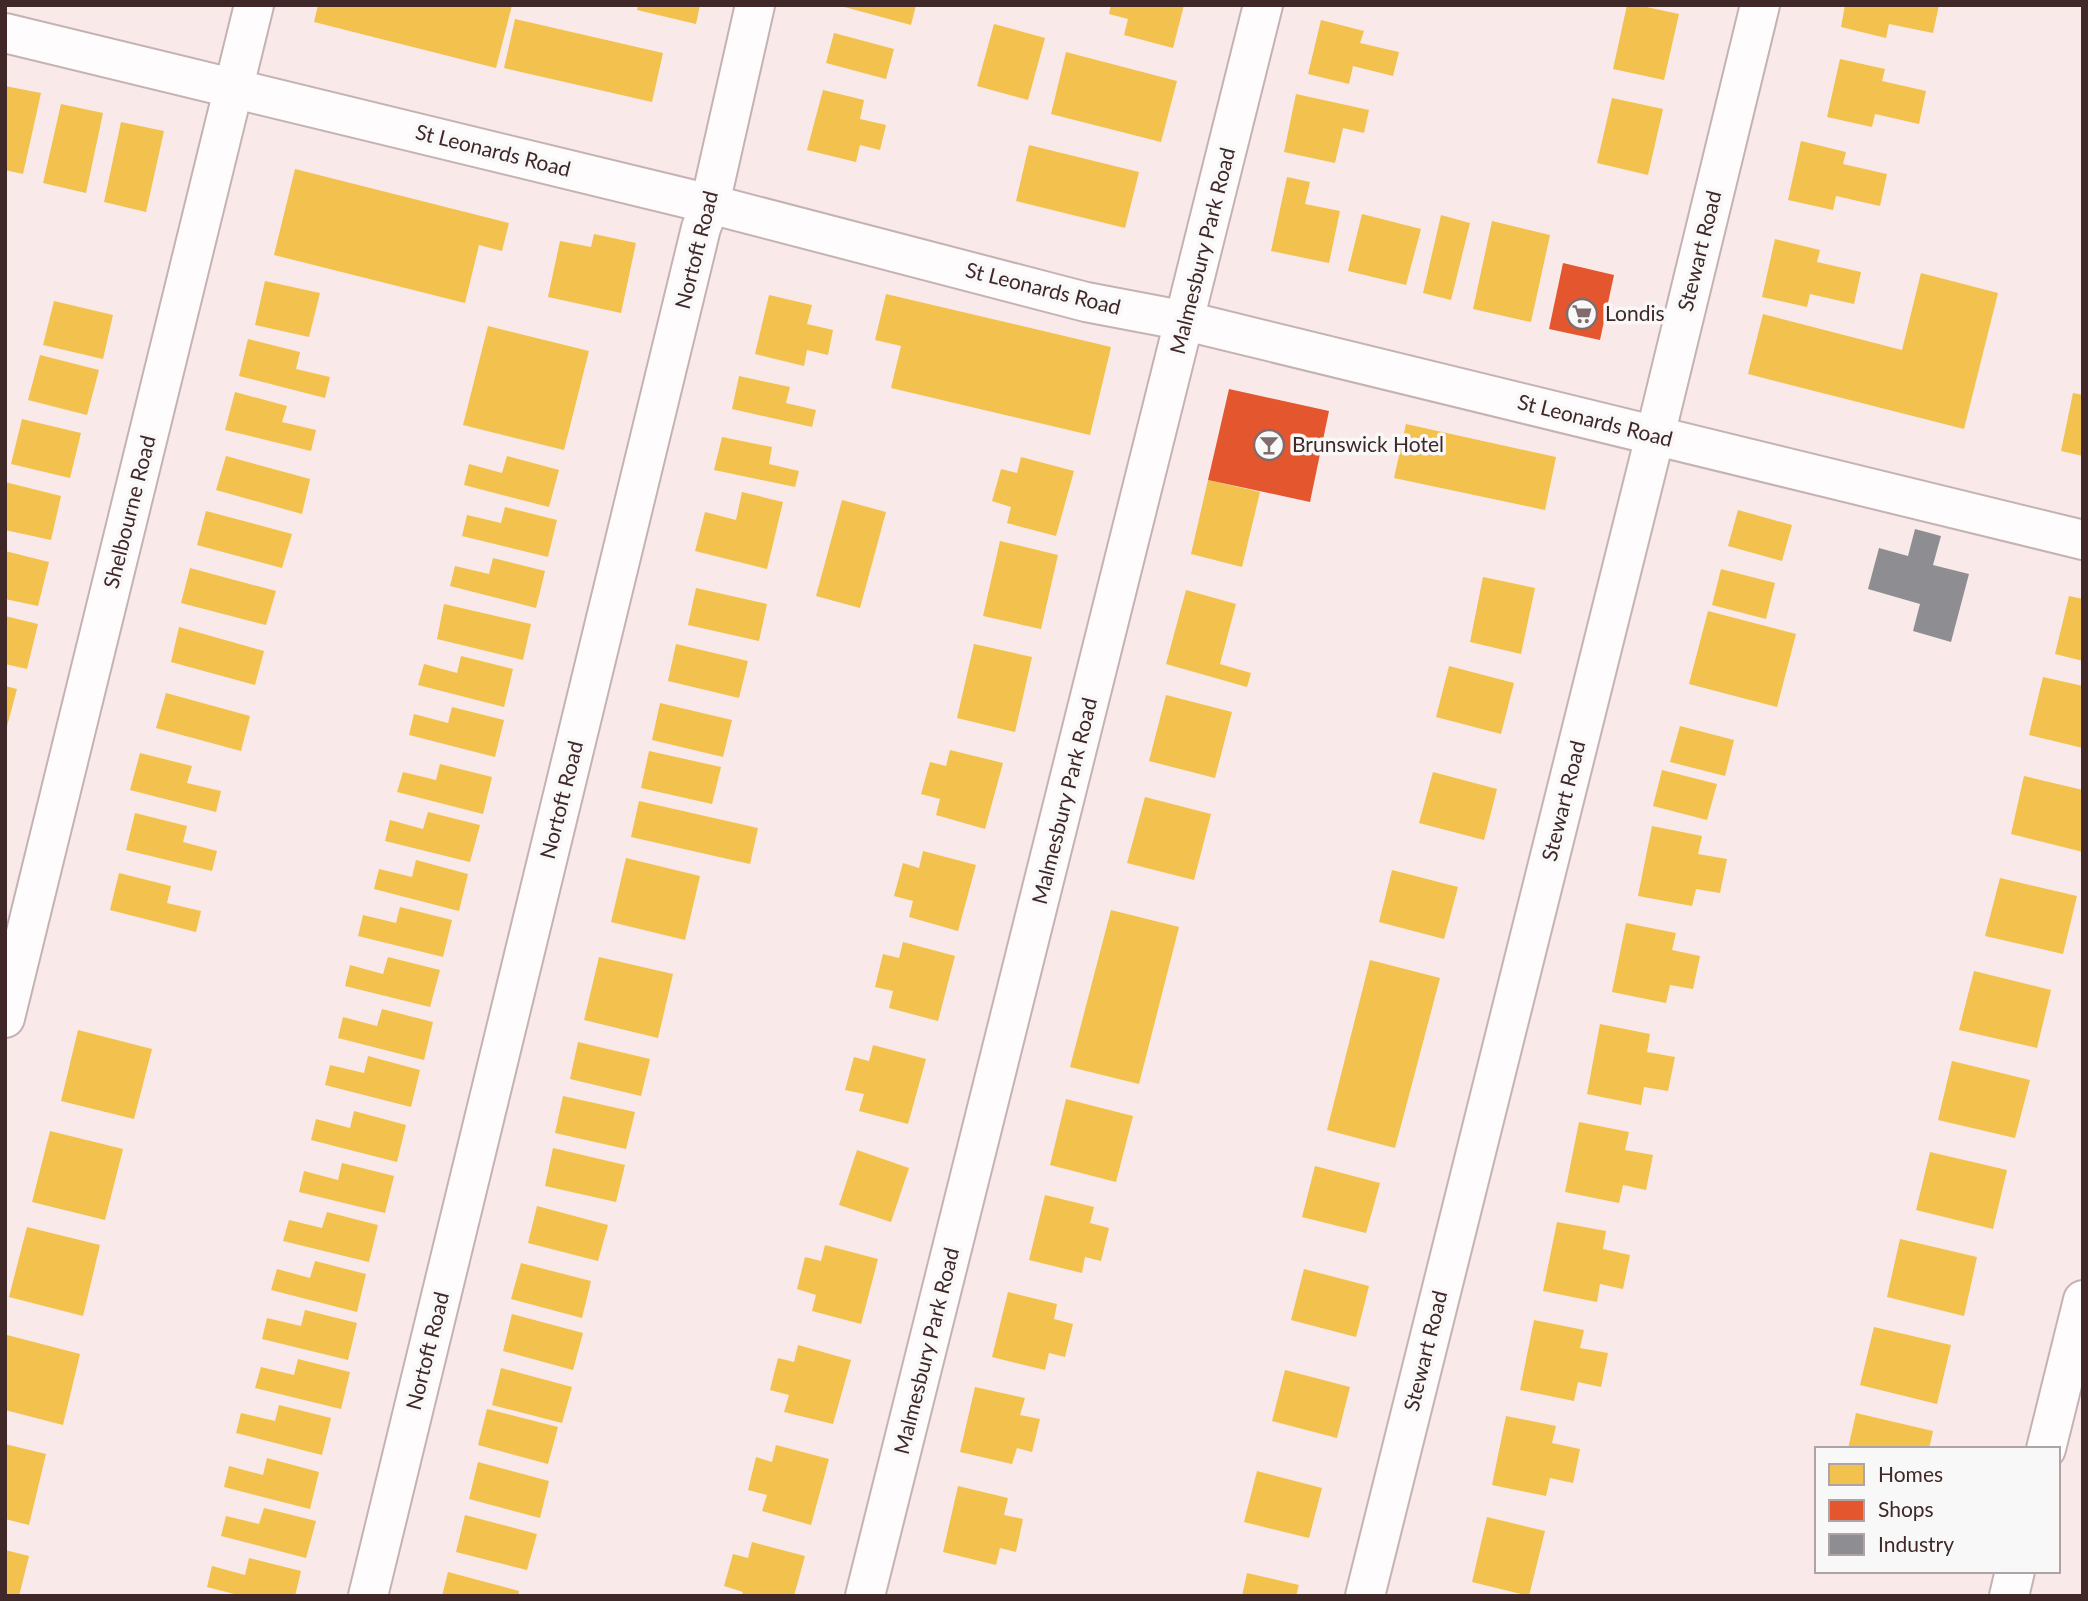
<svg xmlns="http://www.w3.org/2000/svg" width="2088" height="1601" font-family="Lato,sans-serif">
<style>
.homes{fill:#f2c14e}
.shops{fill:#e4572e}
.industry{fill:#8d8d92}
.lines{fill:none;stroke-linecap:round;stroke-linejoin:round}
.minor-casing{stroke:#c5b2b2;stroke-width:42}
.minor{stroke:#fefcfc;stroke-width:38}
.labels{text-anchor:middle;stroke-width:7;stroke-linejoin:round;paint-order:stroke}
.street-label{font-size:21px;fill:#402728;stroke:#f8f8f8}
.poi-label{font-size:21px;fill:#402728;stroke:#f8f8f8;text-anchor:start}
</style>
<rect width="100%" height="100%" fill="#f9eae9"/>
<!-- homes -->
<g class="homes">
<path d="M318,5h194l-16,63 -182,-46z"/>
<path d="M638,5h62l-4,19 -59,-14z"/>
<path d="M837,5h79l-5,20z"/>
<path d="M1111,5h73l-11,43 -49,-13 4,-16 -19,-5z"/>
<path d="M1627,5h10l42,9 -15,66 -51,-11z"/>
<path d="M1845,5h94l-6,28 -44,-9 -3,14 -45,-11z"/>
<path d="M515,19l148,34 -11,49 -148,-34z"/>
<path d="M1321,20l43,11 -4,12 39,9 -6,24 -40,-10 -4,18 -41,-10z"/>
<path d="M994,24l51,14 -17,62 -51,-14z"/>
<path d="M834,33l60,16 -8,30 -60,-16z"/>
<path d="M1066,52l111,29 -16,61 -110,-28z"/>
<path d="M1840,59l45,10 -3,12 44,10 -7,33 -44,-10 -3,13 -45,-10z"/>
<path d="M5,86l36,7 -18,81 -18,-4z"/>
<path d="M823,90l41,10 -4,19 26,6 -6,25 -20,-5 -4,17 -49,-12z"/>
<path d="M1296,94l73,16 -5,23 -21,-5 -8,35 -51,-11z"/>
<path d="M1612,98l51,11 -15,66 -51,-12z"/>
<path d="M61,104l42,9 -17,80 -43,-10z"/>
<path d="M121,122l43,9 -18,81 -42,-10z"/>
<path d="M1801,141l45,11 -3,12 44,10 -7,32 -44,-10 -3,14 -45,-10z"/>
<path d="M1029,145l110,27 -14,56 -109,-27z"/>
<path d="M295,169l214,54 -7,28 -23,-6 -14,58 -191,-48z"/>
<path d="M1287,177l23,5 -5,22 35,7 -11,52 -58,-12z"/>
<path d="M1362,214l59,15 -15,56 -58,-14z"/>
<path d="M1441,215l29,8 -19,77 -28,-7z"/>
<path d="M1492,221l58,14 -19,87 -58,-13z"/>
<path d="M594,234l42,9 -15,70 -73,-16 12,-56 31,6z"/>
<path d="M1775,239l45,11 -3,12 44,10 -7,32 -44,-10 -3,13 -45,-10z"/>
<path d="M1921,273l77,20 -34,136 -216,-55 15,-60 139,36z"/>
<path d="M265,281l55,12 -11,44 -54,-12z"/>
<path d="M886,294l225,53 -21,88 -199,-47 10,-42 -26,-6z"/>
<path d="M769,295l43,10 -5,19 26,6 -5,25 -21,-5 -3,16 -49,-12z"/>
<path d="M54,301l59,14 -10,44 -60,-14z"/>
<path d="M488,326l101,25 -25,99 -101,-25z"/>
<path d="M248,339l52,13 -4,17 34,8 -5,21 -86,-22z"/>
<path d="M40,355l59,15 -12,45 -59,-15z"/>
<path d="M739,376l51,11 -4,16 30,7 -4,17 -80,-18z"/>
<path d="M235,392l52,14 -5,16 34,8 -5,21 -86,-21z"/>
<path d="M2073,393l10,2v61l-22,-5z"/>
<path d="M22,419l59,14 -11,45 -59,-14z"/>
<path d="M1406,424l150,33 -11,53 -151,-32z"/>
<path d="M722,437l50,10 -3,17 30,7 -4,16 -81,-17z"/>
<path d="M226,456l84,23 -8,35 -86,-24z"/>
<path d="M507,456l52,14 -10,37 -85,-22 5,-21 33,9z"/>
<path d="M1021,457l53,14 -18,65 -49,-13 4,-16 -19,-6 9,-32 16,4z"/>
<path d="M1208,480l52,12 -18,75 -51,-13z"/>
<path d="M5,482l56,14 -10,44 -46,-10z"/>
<path d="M742,492l41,10 -16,67 -72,-18 10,-39 31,8z"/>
<path d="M842,500l44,12 -26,96 -44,-12z"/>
<path d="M505,507l52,13 -9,37 -86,-21 5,-21 34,8z"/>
<path d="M1738,510l54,15 -10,36 -54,-15z"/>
<path d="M206,511l86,23 -10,34 -85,-23z"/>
<path d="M1000,541l58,14 -17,74 -58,-13z"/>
<path d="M5,551l44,11 -11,44 -33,-7z"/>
<path d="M493,558l52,13 -9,37 -86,-22 5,-20 34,8z"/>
<path d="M190,568l86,23 -10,34 -85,-22z"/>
<path d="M1721,569l54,14 -9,36 -54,-14z"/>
<path d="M1483,577l52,11 -14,66 -51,-12z"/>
<path d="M696,588l71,16 -8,37 -71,-16z"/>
<path d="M1186,590l50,14 -16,60 31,9 -4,14 -81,-23z"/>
<path d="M2069,596l14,3v62l-28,-7z"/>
<path d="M444,604l87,20 -8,36 -86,-21z"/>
<path d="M1708,611l88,23 -19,73 -88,-23z"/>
<path d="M5,616l33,8 -11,45 -22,-5z"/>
<path d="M179,627l85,24 -9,34 -84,-23z"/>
<path d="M676,644l72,17 -9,37 -71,-17z"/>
<path d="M974,644l58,13 -17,75 -58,-14z"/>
<path d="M461,656l52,13 -9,38 -86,-22 6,-21 33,9z"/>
<path d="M1449,666l65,17 -13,51 -65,-17z"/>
<path d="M2043,677l40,9v62l-54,-13z"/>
<path d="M5,686l12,3 -11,41h-1z"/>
<path d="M166,693l84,23 -9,35 -85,-23z"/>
<path d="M1166,695l66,17 -17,66 -66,-17z"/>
<path d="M660,703l72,17 -9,37 -71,-17z"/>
<path d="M452,707l52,13 -9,37 -86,-22 5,-21 34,9z"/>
<path d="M1680,726l54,14 -9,36 -55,-14z"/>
<path d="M950,750l53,13 -18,66 -49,-14 4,-16 -19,-5 9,-32 16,4z"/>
<path d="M649,751l72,16 -9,37 -71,-16z"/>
<path d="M140,753l52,13 -5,17 34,8 -5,21 -86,-22z"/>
<path d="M440,764l52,13 -9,37 -86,-22 6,-20 33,8z"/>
<path d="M1662,770l55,14 -10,36 -54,-14z"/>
<path d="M1433,772l64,17 -13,51 -65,-17z"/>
<path d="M2024,776l59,14v62l-72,-18z"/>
<path d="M1145,797l66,17 -17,66 -67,-17z"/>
<path d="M639,801l119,27 -8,36 -119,-27z"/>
<path d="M428,812l52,13 -10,37 -85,-21 5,-21 33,9z"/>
<path d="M135,813l52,13 -4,16 34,9 -5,20 -86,-21z"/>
<path d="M1652,826l50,10 -4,18 29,5 -7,34 -24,-4 -4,17 -54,-10z"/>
<path d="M923,851l53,14 -18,66 -49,-14 4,-16 -19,-5 9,-33 16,5z"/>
<path d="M626,858l74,18 -15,64 -74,-18z"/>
<path d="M416,860l52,14 -9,37 -85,-22 5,-20 33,8z"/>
<path d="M1392,870l66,17 -14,52 -65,-17z"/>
<path d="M119,873l52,13 -4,17 34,8 -5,21 -86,-22z"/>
<path d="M2000,878l77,18 -14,58 -78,-18z"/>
<path d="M400,907l52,13 -9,37 -85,-21 5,-21 33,8z"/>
<path d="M1111,910l68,17 -40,157 -69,-17z"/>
<path d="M1626,923l50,10 -4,17 28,6 -7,33 -23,-4 -4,18 -54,-11z"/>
<path d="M903,942l52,14 -17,65 -49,-13 4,-17 -18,-4 8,-33 16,4z"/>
<path d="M388,957l52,13 -10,37 -85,-21 5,-21 33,9z"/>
<path d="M599,957l74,17 -15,64 -74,-18z"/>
<path d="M1370,960l70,18 -45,170 -68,-18z"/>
<path d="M1974,971l77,19 -14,58 -78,-18z"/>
<path d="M382,1009l51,13 -9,38 -86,-22 5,-21 34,9z"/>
<path d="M1600,1024l50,10 -3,18 28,5 -7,34 -24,-4 -3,18 -54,-11z"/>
<path d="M78,1030l74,19 -18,70 -73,-18z"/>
<path d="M578,1042l72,17 -9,37 -71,-17z"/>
<path d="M873,1045l53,14 -18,65 -49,-13 5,-17 -19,-4 9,-33 15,4z"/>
<path d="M368,1056l52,14 -9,37 -86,-22 5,-20 34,8z"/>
<path d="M1952,1061l78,19 -15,58 -77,-18z"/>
<path d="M563,1096l72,16 -9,37 -71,-16z"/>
<path d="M1066,1099l67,17 -17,66 -66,-17z"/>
<path d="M354,1111l52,14 -9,37 -86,-22 5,-21 34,9z"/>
<path d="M1579,1122l50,10 -4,18 28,5 -7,35 -23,-5 -4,18 -54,-11z"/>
<path d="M50,1131l73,18 -18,71 -73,-18z"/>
<path d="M553,1148l72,17 -9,37 -71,-16z"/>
<path d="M857,1150l52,18 -18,54 -52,-17z"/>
<path d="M1930,1152l77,18 -14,59 -77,-19z"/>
<path d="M342,1163l52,13 -9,37 -86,-21 5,-21 34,9z"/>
<path d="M1315,1166l65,17 -14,50 -64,-16z"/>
<path d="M1045,1195l49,12 -4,16 19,5 -8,33 -16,-4 -3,16 -53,-13z"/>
<path d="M537,1206l71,19 -10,36 -70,-18z"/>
<path d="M327,1212l51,13 -9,37 -86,-21 6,-21 33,8z"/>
<path d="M1557,1222l49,9 -3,18 27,6 -7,34 -23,-5 -3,18 -54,-11z"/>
<path d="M27,1227l73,18 -17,71 -74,-19z"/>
<path d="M1900,1239l77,18 -13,59 -77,-19z"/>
<path d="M825,1245l53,14 -17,65 -49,-13 4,-16 -19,-6 8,-32 16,4z"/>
<path d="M315,1261l51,13 -9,38 -86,-22 6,-21 33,9z"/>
<path d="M521,1263l70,18 -9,37 -71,-19z"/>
<path d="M1304,1269l65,17 -13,51 -65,-17z"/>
<path d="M1008,1292l49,12 -3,15 19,5 -8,33 -16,-4 -4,17 -53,-13z"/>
<path d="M305,1310l52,13 -9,37 -86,-21 5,-21 34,8z"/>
<path d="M512,1314l71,19 -10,37 -70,-19z"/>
<path d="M1534,1320l50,10 -4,18 28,5 -7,34 -23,-5 -4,19 -54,-11z"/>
<path d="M1874,1327l77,18 -14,59 -77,-19z"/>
<path d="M7,1335l73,19 -17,71 -58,-15z"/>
<path d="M798,1345l53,15 -18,64 -49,-12 5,-17 -19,-5 8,-32 16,4z"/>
<path d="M298,1359l52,13 -9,37 -86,-21 6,-21 33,8z"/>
<path d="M501,1368l71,19 -10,36 -70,-18z"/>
<path d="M1285,1370l65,17 -13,51 -65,-17z"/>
<path d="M975,1387l50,11 -5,17 20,4 -8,33 -15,-4 -5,16 -52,-12z"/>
<path d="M279,1405l52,13 -9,37 -86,-22 5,-20 34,8z"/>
<path d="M487,1409l71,18 -10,37 -70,-19z"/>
<path d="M1856,1413l77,18 -4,18h-81z"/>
<path d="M1506,1416l50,10 -4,17 28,6 -7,34 -23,-5 -4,18 -54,-11z"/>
<path d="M5,1444l41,10 -17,71 -24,-6z"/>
<path d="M776,1445l53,14 -18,66 -49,-14 5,-16 -19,-5 8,-33 16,5z"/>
<path d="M267,1458l52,14 -9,37 -86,-22 5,-21 34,9z"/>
<path d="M478,1462l71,19 -9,37 -71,-19z"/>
<path d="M1257,1471l65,17 -13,50 -65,-16z"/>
<path d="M958,1486l50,12 -4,17 19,4 -7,33 -16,-4 -4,17 -53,-13z"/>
<path d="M264,1508l52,13 -10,37 -85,-22 5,-20 33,8z"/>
<path d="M465,1515l72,19 -10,36 -71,-18z"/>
<path d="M1487,1517l58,14 -16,65 -57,-14z"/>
<path d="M752,1542l53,14 -11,40h-53l2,-4 -19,-6 9,-32 15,4z"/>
<path d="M5,1550l24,6 -10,40h-14z"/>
<path d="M249,1558l52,13 -6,25h-53l-35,-9 5,-21 33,9z"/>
<path d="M448,1572l71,19 -1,5h-76z"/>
<path d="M1247,1573l52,12 -3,11h-54z"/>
</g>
<!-- shops -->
<g class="shops">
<path d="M1563,263l51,12 -14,65 -51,-11z"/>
<path d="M1229,389l100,22 -19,91 -102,-22z"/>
</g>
<!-- industry -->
<path class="industry" d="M1915,529l26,7 -8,29 36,9 -18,68 -38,-11 7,-27 -52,-15 11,-41 29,8z"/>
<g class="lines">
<!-- minor casing -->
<g class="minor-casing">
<g id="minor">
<path d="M5,33l705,171 376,98 100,19 897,219"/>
<path d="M5,1018l249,-1013"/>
<path d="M2046,1449l37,-149"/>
<path d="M368,1596l333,-1368 9,-24 45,-199"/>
<path d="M865,1596l398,-1591"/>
<path d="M1365,1596l290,-1160 105,-431"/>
<path d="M2009,1596l6,-25"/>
</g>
</g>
<!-- minor -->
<use href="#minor" class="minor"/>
</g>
<!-- icons -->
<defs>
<g id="supermarket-ring" transform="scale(1.575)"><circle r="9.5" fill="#f8f8f8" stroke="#816b6c" stroke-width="1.5"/><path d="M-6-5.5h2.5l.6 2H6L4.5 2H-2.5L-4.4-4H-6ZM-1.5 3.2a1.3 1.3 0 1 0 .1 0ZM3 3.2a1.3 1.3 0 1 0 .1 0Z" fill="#816b6c"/></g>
<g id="bar-ring" transform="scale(1.575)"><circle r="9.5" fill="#f8f8f8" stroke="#816b6c" stroke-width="1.5"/><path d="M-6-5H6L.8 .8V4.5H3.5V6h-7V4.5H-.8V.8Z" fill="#816b6c"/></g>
</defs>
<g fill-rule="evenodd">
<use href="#supermarket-ring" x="1582" y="314"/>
<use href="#bar-ring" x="1269" y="445"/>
</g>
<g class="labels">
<!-- street labels -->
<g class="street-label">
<text transform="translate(493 151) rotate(14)" y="7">St Leonards Road</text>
<text transform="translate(697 250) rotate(-76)" y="7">Nortoft Road</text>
<text transform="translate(1203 251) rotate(-76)" y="7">Malmesbury Park Road</text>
<text transform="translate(1700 251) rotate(-76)" y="7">Stewart Road</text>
<text transform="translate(1043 289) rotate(14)" y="7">St Leonards Road</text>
<text transform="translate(1595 421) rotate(14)" y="7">St Leonards Road</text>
<text transform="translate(130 512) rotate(-76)" y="7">Shelbourne Road</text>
<text transform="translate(562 800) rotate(-76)" y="7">Nortoft Road</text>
<text transform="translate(1065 801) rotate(-76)" y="7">Malmesbury Park Road</text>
<text transform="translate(1564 801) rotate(-76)" y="7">Stewart Road</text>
<text transform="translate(428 1351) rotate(-76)" y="7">Nortoft Road</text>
<text transform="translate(927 1351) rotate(-76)" y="7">Malmesbury Park Road</text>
<text transform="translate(1426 1351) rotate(-76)" y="7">Stewart Road</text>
</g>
<!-- poi labels -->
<g class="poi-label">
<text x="1605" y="321">Londis</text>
<text x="1292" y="452">Brunswick Hotel</text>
</g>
</g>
<!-- border -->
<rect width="2088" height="1601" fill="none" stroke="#402728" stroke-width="14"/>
<!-- legend -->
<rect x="1815" y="1447" width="245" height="126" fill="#f8f8f8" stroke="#aea4a5" stroke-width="2"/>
<rect x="1829" y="1464" width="35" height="21" fill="#f2c14e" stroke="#aea4a5" stroke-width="2"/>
<text x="1878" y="1482" font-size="21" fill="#402728">Homes</text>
<rect x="1829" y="1500" width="35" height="21" fill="#e4572e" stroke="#aea4a5" stroke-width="2"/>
<text x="1878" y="1517" font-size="21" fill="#402728">Shops</text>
<rect x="1829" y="1534" width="35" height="21" fill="#8d8d92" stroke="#aea4a5" stroke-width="2"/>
<text x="1878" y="1552" font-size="21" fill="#402728">Industry</text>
</svg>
